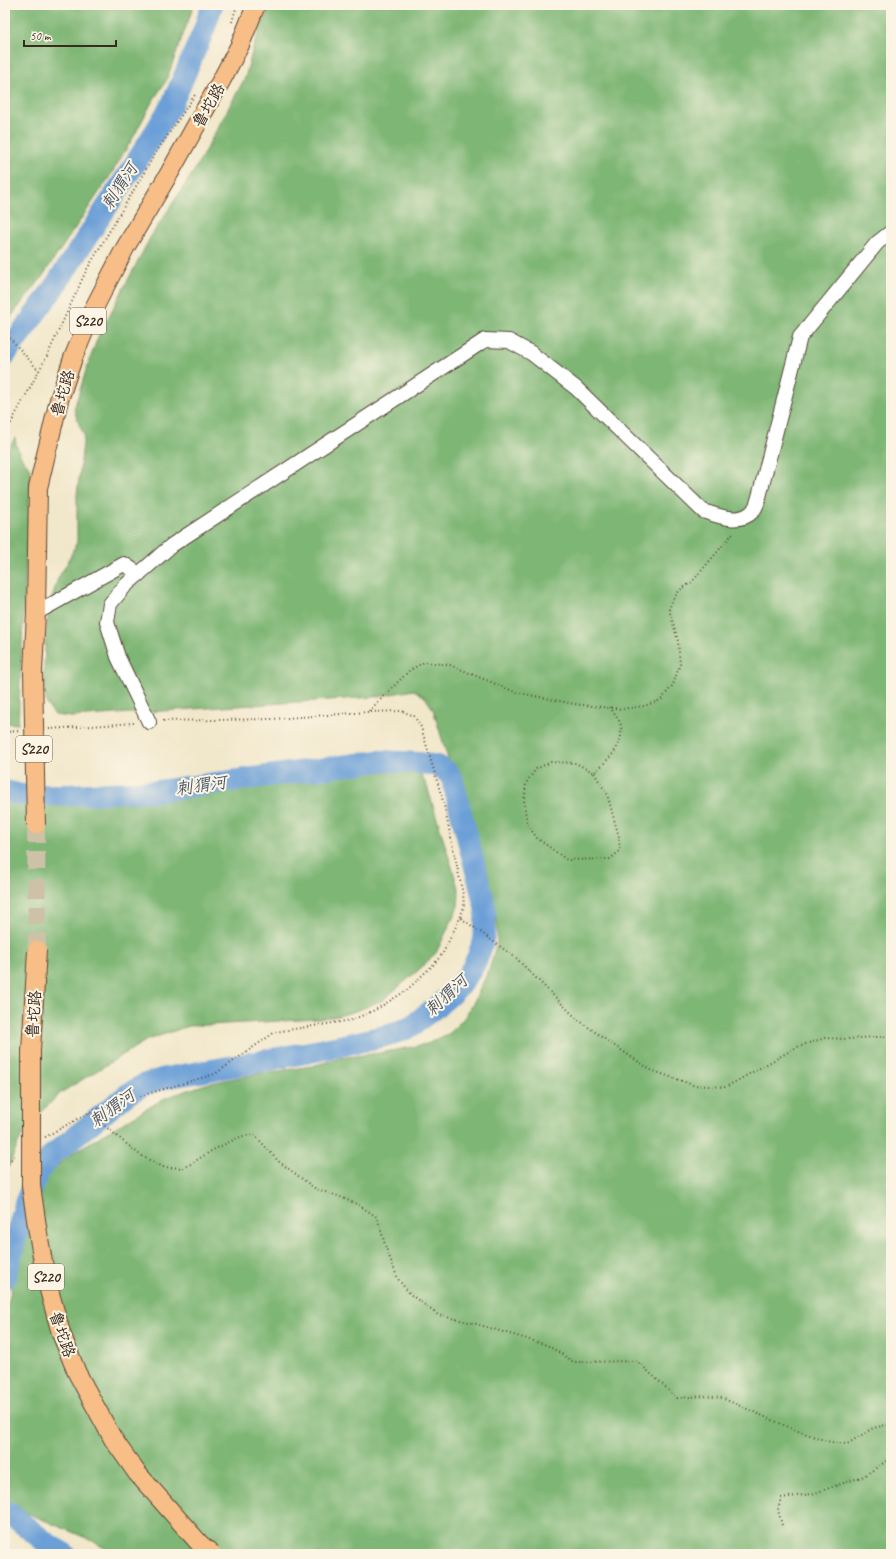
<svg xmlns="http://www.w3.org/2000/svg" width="896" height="1559" font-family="Caveat,'LXGW WenKai TC',sans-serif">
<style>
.forest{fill:#7eb674;stroke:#5c7049}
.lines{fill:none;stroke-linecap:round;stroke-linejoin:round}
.river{stroke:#6a9fd7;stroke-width:22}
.major-tunnel{stroke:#cdc1a8;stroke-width:18;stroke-dasharray:18 9;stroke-linecap:butt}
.minor-casing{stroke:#564638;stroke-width:16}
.major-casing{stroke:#564638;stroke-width:20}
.path{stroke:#564638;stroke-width:2;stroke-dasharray:1 3;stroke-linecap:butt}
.minor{stroke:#fff;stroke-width:14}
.major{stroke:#f7be87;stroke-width:18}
.major-bridge-casing{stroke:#564638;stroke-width:20;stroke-linecap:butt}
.major-bridge{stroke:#f7be87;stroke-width:18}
.labels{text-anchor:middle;stroke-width:4;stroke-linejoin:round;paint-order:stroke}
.shield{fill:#fcf5e5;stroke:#75675a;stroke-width:1}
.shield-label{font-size:15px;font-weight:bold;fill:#3b2a1e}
.street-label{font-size:16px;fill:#3b2a1e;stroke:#fcf5e5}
.water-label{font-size:17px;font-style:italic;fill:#4e5968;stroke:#fcf5e5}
</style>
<rect width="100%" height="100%" fill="#fcf5e5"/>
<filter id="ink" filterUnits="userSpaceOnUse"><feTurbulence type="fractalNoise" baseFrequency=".025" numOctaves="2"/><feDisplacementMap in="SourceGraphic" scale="8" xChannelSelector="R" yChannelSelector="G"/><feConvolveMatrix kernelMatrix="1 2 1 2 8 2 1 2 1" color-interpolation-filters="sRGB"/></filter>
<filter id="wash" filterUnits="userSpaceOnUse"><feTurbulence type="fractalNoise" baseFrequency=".012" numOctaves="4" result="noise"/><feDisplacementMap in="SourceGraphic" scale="16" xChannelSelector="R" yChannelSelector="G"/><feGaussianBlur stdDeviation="0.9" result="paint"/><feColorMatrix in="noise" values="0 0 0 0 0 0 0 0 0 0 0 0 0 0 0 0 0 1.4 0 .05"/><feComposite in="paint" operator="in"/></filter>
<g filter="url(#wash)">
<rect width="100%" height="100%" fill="#f1e7ca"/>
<!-- forest -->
<g class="forest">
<path d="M5,5h189l-28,76 -14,21 -18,34 -24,40 -70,104 -35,44z"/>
<path d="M271,5h620v1549h-777l-23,-14 -69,-29 -17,-10v-185l11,-47 26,-83 5,-12 27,-22 91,-54 41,-14 55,-11 11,-1 40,-6 28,-8 40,-5 47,-9 23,-11 14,-15 12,-20 14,-31 7,-25v-20l-64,-213 -8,-12 -11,-7 -40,7 -303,20 -16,-2 -8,-10 -3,-16v-23l3,-44 6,-28 5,-16 10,-16 9,-20v-47l7,-60 -6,-13 -4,-13 14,-45 10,-27 52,-99 44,-67 51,-93 7,-26 9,-27z"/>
<path d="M15,438c2,13 6,22 16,30l-13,256 -13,-1v-268z"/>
<path d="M386,769h25l9,4 7,13 30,98 2,10 -1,12 -4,10 -18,37 -15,15 -38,32 -22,9 -22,7 -21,3 -129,7 -42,14 -85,52 -16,15 -24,28 -17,40v-377l69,6 31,-4 52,-4z"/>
</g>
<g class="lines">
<!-- river -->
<g class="river">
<path d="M5,355l46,-63 91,-139 30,-49 32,-74 8,-25"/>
<path d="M5,791l16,4h46l91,-4 221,-30 41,2 18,3 8,5 6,7 33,128c4,50 -19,80 -58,108 -5,3 -9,8 -14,11 -18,11 -52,16 -73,21 -58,12 -116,22 -175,32l-20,6 -17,10 -75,60 -14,17 -13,30 -21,77"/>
<path d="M5,1510l43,34 17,10"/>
</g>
</g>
</g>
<g filter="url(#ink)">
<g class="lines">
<!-- major-tunnel -->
<path class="major-tunnel" d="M36,825l1,125"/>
<!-- minor casing -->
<g class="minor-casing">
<g id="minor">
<path d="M36,613l88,-49 15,10"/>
<path d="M149,722l-31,-65 -11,-35 3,-18 15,-18 47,-41 313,-205 24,1 22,12 45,35 127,123c15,5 37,14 50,0 3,-4 5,-10 6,-14l41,-160 77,-94 14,-11"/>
</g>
</g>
<!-- major casing -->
<g class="major-casing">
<path id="major" d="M33,672l3,-59 2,-125 21,-88 14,-42 21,-50 31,-60 45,-76 51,-91 19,-36 16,-40"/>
</g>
<!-- path -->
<g class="path">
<path d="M232,22l5,-17"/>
<path d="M5,318l5,20 29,33"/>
<path d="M5,434l43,-80 38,-83 69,-117 40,-59"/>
<path d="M369,711l40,-40 15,-9 26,3 65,27 59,12 48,5 22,-3 17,-6 12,-15 7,-21 -2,-23 -9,-32 4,-10 7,-9 12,-8 42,-50"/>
<path d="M49,729l85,-6"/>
<path d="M5,732l14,-1"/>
<path d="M594,773l13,21 12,43 1,14 -10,8 -43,1 -30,-22 -10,-14 -3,-22 2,-19 10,-14 15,-7 25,1 18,10c13,-13 30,-26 27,-47 -1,-6 -8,-13 -11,-19"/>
<path d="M461,918l55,40 61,61 32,23 42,28 42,15 33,2 73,-41 26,-8 22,1 44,-3"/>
<path d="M89,1113l51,42 23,12 21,1 29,-18 29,-14 13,-1 23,26 38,28 22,7 19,8 20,13 9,31 12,31 12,15 28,21 35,8 74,22 27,17 63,-1 40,37 27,-2 18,2 73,32 35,12 17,2 26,-16 18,-4"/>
<path d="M45,1137l51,-28 119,-35 60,-42 77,-12 25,-11 30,-19 26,-25 10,-12 17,-35 4,-12 -1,-12 -20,-93 -22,-74 -7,-11 -12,-5 -34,1 -95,7 -112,2"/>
<path d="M5,1165l11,-10"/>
<path d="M782,1525l-4,-15 3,-12 31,-4 52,-18 27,-18"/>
</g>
<!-- minor -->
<use href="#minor" class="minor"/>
<!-- major -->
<use href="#major" class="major"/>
<!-- major-bridge casing -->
<g class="major-bridge-casing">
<g id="major-bridge">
<path d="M33,672l3,153"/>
<path d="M37,950l-6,101v135l7,47 8,46 15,54 16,40 36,66 24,34 63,71 12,10"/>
</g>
</g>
<!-- major-bridge -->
<use href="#major-bridge" class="major-bridge"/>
</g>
</g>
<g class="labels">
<!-- shield labels -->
<g class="shield">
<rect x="70" y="308" width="36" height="26" rx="3"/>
<rect x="16" y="736" width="36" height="26" rx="3"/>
<rect x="28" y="1264" width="36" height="26" rx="3"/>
</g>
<g class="shield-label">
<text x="88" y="326">S220</text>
<text x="34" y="754">S220</text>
<text x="46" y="1282">S220</text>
</g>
<!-- street labels -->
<g class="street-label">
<text transform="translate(208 105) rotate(-61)" y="6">鲁坨路</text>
<text transform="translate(62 393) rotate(-74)" y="6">鲁坨路</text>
<text transform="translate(33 1014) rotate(-86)" y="6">鲁坨路</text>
<text transform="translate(63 1334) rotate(71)" y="6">鲁坨路</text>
</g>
<!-- water labels -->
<g class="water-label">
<text transform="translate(119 186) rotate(-57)" y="6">刺猬河</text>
<text transform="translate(201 785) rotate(-8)" y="6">刺猬河</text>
<text transform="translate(446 995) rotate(-43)" y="6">刺猬河</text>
<text transform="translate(112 1108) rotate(-36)" y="6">刺猬河</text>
</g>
</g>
<!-- margin -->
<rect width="896" height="1559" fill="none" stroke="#fcf5e5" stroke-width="20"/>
<!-- scale -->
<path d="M24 40v6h92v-6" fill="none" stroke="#3b2a1e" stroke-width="2"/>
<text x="30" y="40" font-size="12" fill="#3b2a1e" stroke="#fcf5e5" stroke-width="3" paint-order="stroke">50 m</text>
</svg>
